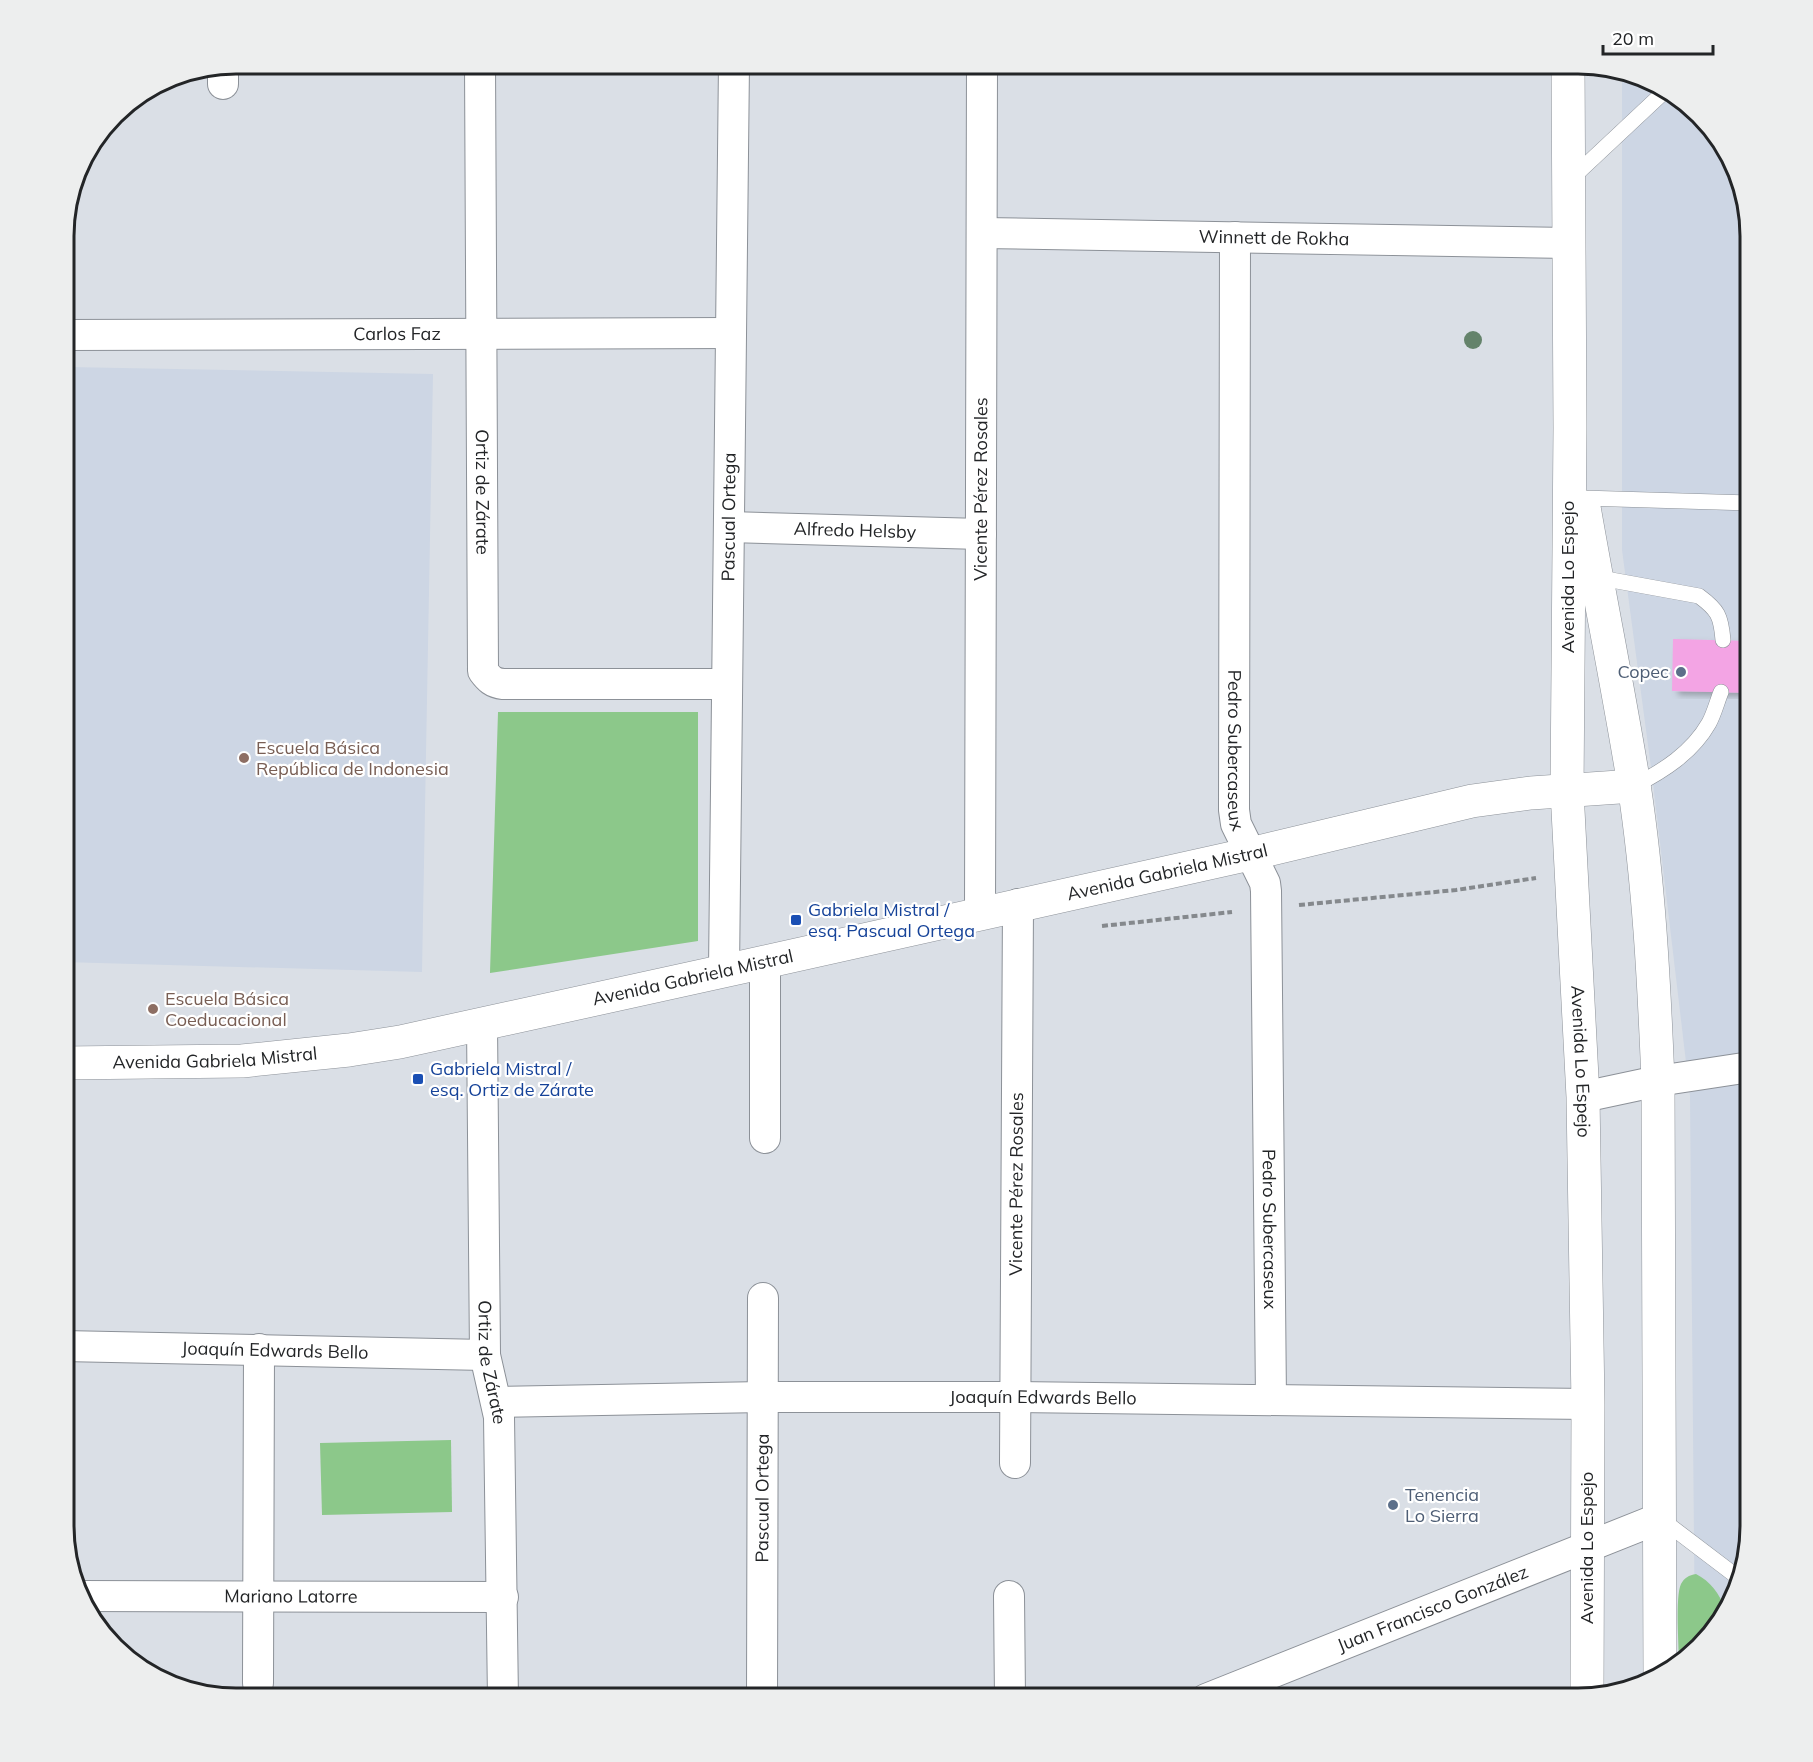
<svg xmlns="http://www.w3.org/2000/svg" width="1813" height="1762" font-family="Mulish,sans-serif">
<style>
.built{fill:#cdd6e4}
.green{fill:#8cc88a}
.building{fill:#f3a4e4;filter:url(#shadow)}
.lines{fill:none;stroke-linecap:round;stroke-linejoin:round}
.service-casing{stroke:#8c9198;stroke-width:16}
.minor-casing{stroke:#8c9198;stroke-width:32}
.secondary-casing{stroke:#8c9198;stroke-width:34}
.path{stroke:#85898d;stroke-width:4;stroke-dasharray:6 3;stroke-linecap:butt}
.service{stroke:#fff;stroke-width:15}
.minor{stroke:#fff;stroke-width:30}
.secondary{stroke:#fff;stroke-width:33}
.tree{fill:#64836b}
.service-dot{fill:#5c6f8a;stroke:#fff;stroke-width:2}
.education-dot{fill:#8d6e63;stroke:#fff;stroke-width:2}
.transit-dot{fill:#1a4fb4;stroke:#fff;stroke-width:2}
.labels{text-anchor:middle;stroke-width:4.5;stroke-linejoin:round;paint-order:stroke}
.street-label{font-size:18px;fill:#232527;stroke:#fff}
.service-label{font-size:18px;fill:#4e5e75;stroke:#fff;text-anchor:end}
.education-label{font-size:18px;fill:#785e54;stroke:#fff;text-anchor:start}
.transit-label{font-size:18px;fill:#164399;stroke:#fff;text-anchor:start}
.rim{fill:none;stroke:#232527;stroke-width:3}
</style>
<defs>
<filter id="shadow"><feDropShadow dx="6" dy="4" stdDeviation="3" flood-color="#0004"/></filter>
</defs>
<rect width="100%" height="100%" fill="#dadfe6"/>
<!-- built -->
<g class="built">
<path d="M1622,72l32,9 53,40 30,48 13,66v1292l-13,66 -42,58 -5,-555 -38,-321 -30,-225z"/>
<path d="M68,367l365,7 -11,598 -359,-10v-408z"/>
</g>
<!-- green -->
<g class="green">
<path d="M63,367h5l-4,187h-1z"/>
<path d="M498,712h200v229l-208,32z"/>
<path d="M451,1440l1,72 -130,3 -2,-72z"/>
<path d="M1696,1574c14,7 24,20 29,35l-33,47 -13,8c0,-17 -4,-68 2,-80 3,-6 8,-9 15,-10z"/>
</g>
<!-- building -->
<path class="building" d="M1673,639l77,2v52l-78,-2z"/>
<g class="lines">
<!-- service casing -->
<g class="service-casing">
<g id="service">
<path d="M1571,179l95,-89"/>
<path d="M1582,498l168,5"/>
<path d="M1595,577l104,19c19,14 22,20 24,44"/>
<path d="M1634,786c29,-15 58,-33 75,-63 5,-9 8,-21 12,-31"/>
<path d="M1661,1519l79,60"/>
</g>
</g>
<!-- minor casing -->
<g class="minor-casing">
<g id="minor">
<path id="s1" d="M480,63l3,608c6,8 10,12 20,13h224"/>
<path d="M223,84v-19"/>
<path id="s2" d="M982,233l586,10"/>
<path id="s3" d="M1235,237l-1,573 2,14 29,59 1,8 5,509"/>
<path id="s4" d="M63,335l668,-2"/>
<path id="s5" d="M729,527l252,7"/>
<path id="s6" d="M980,913l2,-850"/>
<path id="s7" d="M724,971l10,-908"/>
<path id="s8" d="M482,1024l3,331 14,62 4,282"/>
<path d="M1583,1097l75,-16 92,-14"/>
<path d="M765,1138v-176"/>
<path id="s9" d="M63,1346c141,2 281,7 422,9"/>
<path id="s10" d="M497,1402l266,-5h252l573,7"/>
<path id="s11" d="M1015,1463l3,-559"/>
<path id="s12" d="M78,1596l425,1"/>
<path d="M1009,1596l1,103"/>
<path d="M258,1683l1,-334"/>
<path id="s13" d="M762,1699l1,-401"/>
<path id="s14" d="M1206,1699l454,-181"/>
</g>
</g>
<!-- secondary casing -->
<g class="secondary-casing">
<g id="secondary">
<path id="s15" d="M1568,63l2,365 -3,363 16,306 5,307 -1,293"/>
<path d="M1584,507c16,93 35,185 50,278 15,98 20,197 24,296l2,595"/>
<path id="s16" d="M63,1063l179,-2 107,-11 51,-8 324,-71 526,-117 222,-53 59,-8 103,-7"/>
</g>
</g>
<!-- path -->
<g class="path">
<path d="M1299,905l157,-15 80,-12"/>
<path d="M1102,926l130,-14"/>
</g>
<!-- service -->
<use href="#service" class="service"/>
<!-- minor -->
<use href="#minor" class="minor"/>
<!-- secondary -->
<use href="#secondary" class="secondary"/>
</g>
<!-- trees -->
<circle class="tree" cx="1473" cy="340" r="9"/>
<!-- markers -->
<g class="service-dot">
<circle cx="1681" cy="672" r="6"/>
<circle cx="1393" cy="1505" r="6"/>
</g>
<g class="education-dot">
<circle cx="244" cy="758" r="6"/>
<circle cx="153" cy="1009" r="6"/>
</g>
<g class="transit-dot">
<rect x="790" y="914" width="12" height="12" rx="3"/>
<rect x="412" y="1073" width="12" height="12" rx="3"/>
</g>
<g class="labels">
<!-- street labels -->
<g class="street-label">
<text dy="6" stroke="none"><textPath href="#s2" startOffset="292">Winnett de Rokha</textPath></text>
<text dy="6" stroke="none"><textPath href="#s4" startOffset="334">Carlos Faz</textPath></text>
<text dy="6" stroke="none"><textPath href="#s6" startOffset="424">Vicente Pérez Rosales</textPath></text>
<text dy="6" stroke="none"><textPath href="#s1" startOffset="429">Ortiz de Zárate</textPath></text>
<text dy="6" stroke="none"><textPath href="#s7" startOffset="454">Pascual Ortega</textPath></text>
<text dy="6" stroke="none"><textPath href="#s5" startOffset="126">Alfredo Helsby</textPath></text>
<text transform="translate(1568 577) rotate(-90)" y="6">Avenida Lo Espejo</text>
<text dy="6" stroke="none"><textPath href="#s3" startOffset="513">Pedro Subercaseux</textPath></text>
<text dy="6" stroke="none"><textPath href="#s16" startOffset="1124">Avenida Gabriela Mistral</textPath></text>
<text dy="6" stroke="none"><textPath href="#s16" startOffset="638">Avenida Gabriela Mistral</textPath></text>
<text dy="6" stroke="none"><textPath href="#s16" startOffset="152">Avenida Gabriela Mistral</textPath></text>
<text dy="6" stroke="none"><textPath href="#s15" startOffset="999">Avenida Lo Espejo</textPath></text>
<text dy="6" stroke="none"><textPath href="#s11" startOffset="279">Vicente Pérez Rosales</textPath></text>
<text dy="6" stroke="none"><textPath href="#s3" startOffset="999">Pedro Subercaseux</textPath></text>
<text dy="6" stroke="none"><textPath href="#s9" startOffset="212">Joaquín Edwards Bello</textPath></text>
<text dy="6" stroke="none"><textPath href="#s8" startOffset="339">Ortiz de Zárate</textPath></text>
<text dy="6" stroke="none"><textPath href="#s10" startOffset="546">Joaquín Edwards Bello</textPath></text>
<text dy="6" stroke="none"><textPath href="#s13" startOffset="201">Pascual Ortega</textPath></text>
<text transform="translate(1587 1548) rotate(-90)" y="6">Avenida Lo Espejo</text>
<text dy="6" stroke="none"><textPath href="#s12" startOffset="213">Mariano Latorre</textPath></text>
<text dy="6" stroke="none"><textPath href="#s14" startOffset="244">Juan Francisco González</textPath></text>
</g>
<!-- service labels -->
<g class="service-label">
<text x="1669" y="678">Copec</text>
<text x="1405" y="1501" text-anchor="start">Tenencia<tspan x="1405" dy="21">Lo Sierra</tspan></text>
</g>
<!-- education labels -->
<g class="education-label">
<text x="256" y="754">Escuela Básica<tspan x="256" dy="21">República de Indonesia</tspan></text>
<text x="165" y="1005">Escuela Básica<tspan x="165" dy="21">Coeducacional</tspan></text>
</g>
<!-- transit labels -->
<g class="transit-label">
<text x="808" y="916">Gabriela Mistral /<tspan x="808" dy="21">esq. Pascual Ortega</tspan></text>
<text x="430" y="1075">Gabriela Mistral /<tspan x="430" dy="21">esq. Ortiz de Zárate</tspan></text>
</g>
</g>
<!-- crop -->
<path d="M0 0H1813V1762H0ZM236 74H1578A162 162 0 0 1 1740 236V1526A162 162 0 0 1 1578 1688H236A162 162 0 0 1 74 1526V236A162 162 0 0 1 236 74Z" fill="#edeeee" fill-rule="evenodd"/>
<path class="rim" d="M236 74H1578A162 162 0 0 1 1740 236V1526A162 162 0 0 1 1578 1688H236A162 162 0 0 1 74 1526V236A162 162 0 0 1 236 74Z"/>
<!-- scale -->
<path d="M1603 45v9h110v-9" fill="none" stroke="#232527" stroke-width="3"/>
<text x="1612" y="45" font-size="18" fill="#232527" stroke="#ffffff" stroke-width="4.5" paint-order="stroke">20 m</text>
</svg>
